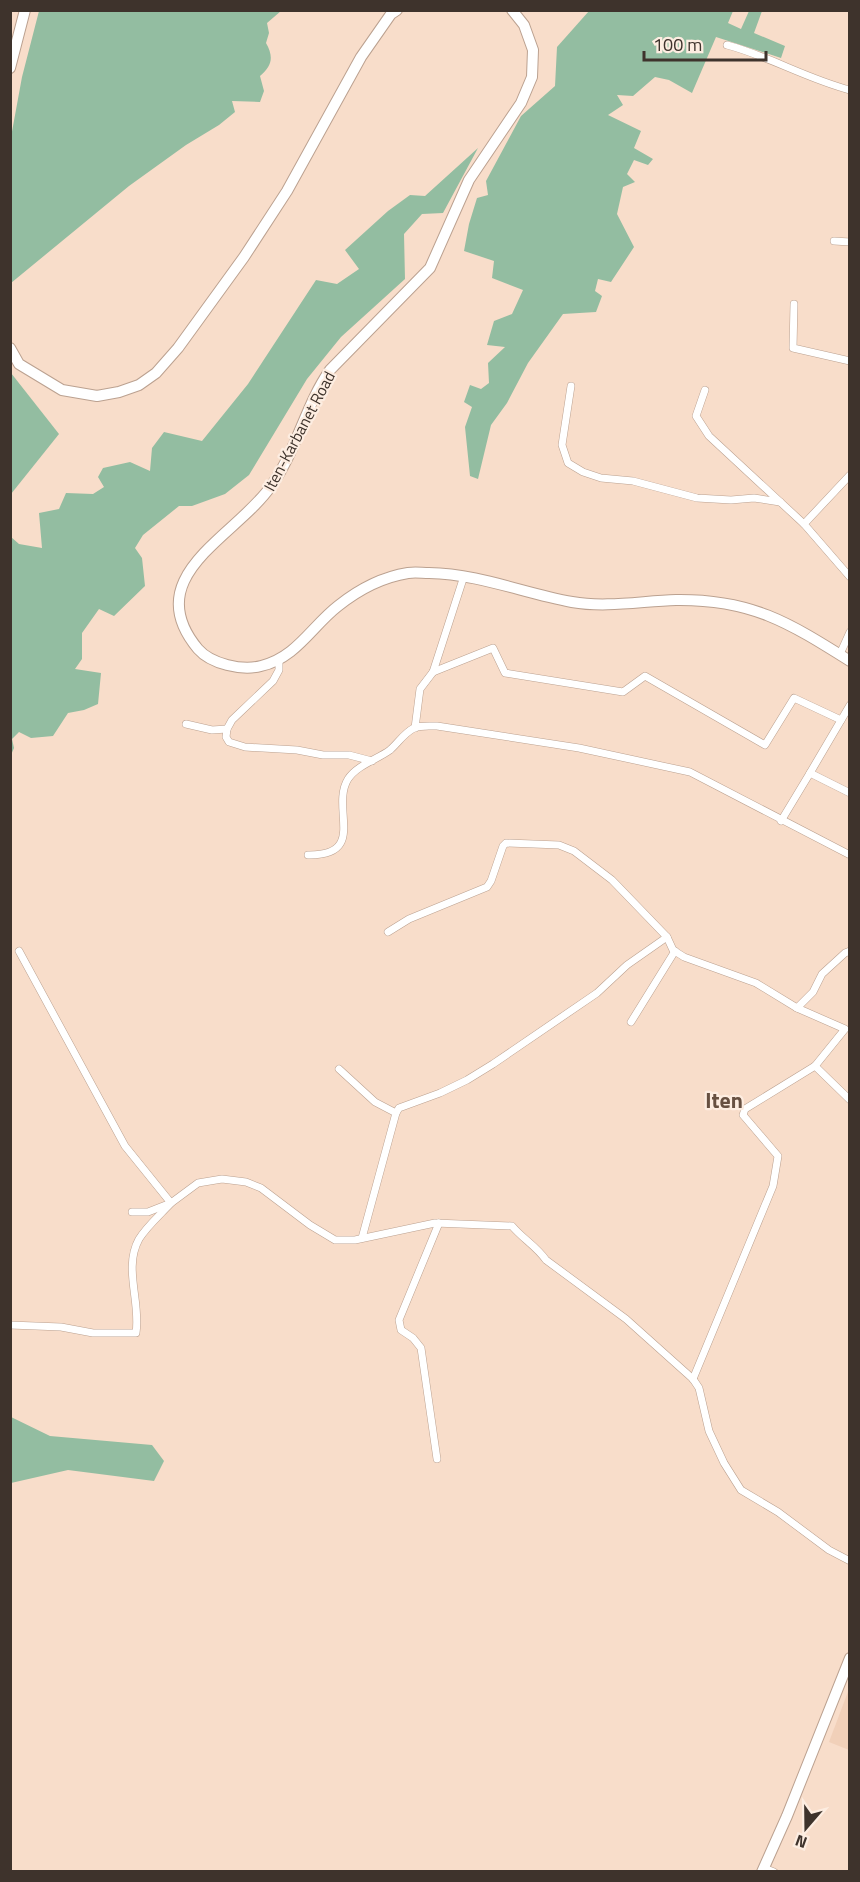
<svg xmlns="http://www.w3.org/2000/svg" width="860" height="1882" font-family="'Titillium Web',sans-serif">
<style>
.built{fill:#f1d0b9}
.green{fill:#93bda1}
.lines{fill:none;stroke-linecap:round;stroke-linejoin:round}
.minor-casing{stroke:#bba190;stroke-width:8}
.secondary-casing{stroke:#bba190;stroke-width:12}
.primary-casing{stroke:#bba190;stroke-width:12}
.minor{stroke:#fff;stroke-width:7}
.secondary{stroke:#fff;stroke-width:10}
.primary{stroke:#fff;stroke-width:10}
.labels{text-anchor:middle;stroke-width:4.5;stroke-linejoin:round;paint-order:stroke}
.street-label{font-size:16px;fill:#3e332c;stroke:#fdede1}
.district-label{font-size:22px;font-weight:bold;fill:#675041;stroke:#fdede1}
</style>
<rect width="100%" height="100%" fill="#f8ddca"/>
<!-- built -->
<path class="built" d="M849,1689v61l-20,-8z"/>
<!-- green -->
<g class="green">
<path d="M39,11h242l-14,12 2,10 -3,10c8,14 6,23 -6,33l4,15 -4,11 -28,-1 3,11 -16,13 -33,20 -57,41 -118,97v-146l11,-60z"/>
<path d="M589,11h144l-5,12 13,6 8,-18h13l-8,22 31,13 -4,12 -65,-21 -24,56 -23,-13 -14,-3 -22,19 -16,-1 6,10 -15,10 33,16 -7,17 19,11 -5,6 -14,-5 -7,14 8,8 -12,5 -6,27 17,33 -23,35 -13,-3 -3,12 7,5 -6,16 -33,2 -35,49 -21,40 -16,22 -13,54 -8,-3 -5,-49 7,-20 -8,-5 6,-17 11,4 8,-6 -1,-20 17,-16 -18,-2 7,-24 18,-7 11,-24 -31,-12 2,-17 -30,-10 5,-27 8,-26 11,-3 -2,-14 35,-65 34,-30 2,-39z"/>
<path d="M478,148l-35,65 -21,1 -18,20 1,45 -64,58 -34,42 -58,96 -24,19 -33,12h-13l-36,29 -8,13 7,10 3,28 -31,30 -15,-7 -17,24v26l-7,10 26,4 -3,31 -14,6 -16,3 -15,23 -22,2 -12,-6 -7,7 2,9 -3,7v-218l8,7 23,4 -3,-35 20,-4 7,-16 27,1 11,-7 -6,-10 5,-9 27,-6 20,9 2,-23 12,-16 38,9 46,-57 68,-104 21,4 22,-15 -14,-19 43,-39 22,-16 15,1z"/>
<path d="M11,373l48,61 -48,60z"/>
<path d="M11,1417l39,19 102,9 12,16 -10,20 -86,-11 -57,13z"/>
</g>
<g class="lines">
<!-- minor casing -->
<g class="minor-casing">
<g id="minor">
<path d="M727,45c42,11 80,34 123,45"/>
<path d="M834,241l16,1"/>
<path d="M794,304l-1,44 57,13"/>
<path d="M571,386l-9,59 6,18 15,9 18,6 32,3 64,17 34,2 23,-2 26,4"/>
<path d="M705,390l-9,26 13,20 95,88"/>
<path d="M850,475l-46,49 46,53"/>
<path d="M840,654l10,-22"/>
<path d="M279,659v11l-6,11 -41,39 -5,9 -1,8 3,5 16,5 52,3 26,5h26l23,6"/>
<path d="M433,672l60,-24 12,25 118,19 22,-16 120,69 29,-47 47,22"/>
<path d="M850,705l-40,68 40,20"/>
<path d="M186,724l26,6 15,-1"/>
<path d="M415,728l5,-39 13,-17 31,-96"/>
<path d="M781,821l29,-48"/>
<path d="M308,855c60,1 22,-47 40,-76 9,-14 30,-20 42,-29 8,-7 14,-17 24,-22 7,-3 14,-2 23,-2l142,22 111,24 160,83"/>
<path d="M388,932l21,-13 78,-32 4,-6 12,-35 3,-3 53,2 15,6 38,29 55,57 6,13 11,7 72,26 41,25 16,-16 9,-18 23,-21 5,-2"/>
<path d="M797,1008l48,21 -30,37"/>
<path d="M631,1022l44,-71"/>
<path d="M339,1069l36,33 21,11 3,-5 41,-15 27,-13 26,-16 104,-71 30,-28 40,-28"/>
<path d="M132,1212h16l23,-9 27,-20 24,-4 24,3 15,6 49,37 25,15h20l80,-17 77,3c11,13 24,20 34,34l80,59 67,60 6,9 10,43 15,32 17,27 37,22 51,38 21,11"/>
<path d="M362,1238l34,-125"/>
<path d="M10,1325l51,2 32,6h43c5,-31 -13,-65 3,-94 8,-13 22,-25 32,-36l-46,-57 -106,-195"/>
<path d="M693,1379l80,-193 5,-30 -35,-41 2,-6 70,-43 35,34"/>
<path d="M437,1459l-16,-111 -8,-10 -12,-8 -2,-10 40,-97"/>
<path d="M764,1868l10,4"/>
</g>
</g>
<!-- secondary casing -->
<g class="secondary-casing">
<path id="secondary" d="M762,1872l25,-56 63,-158"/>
</g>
<!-- primary casing -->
<g class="primary-casing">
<g id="primary">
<path d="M512,10l12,15 9,25 -1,27 -11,26 -52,77 -39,88 -100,102c-25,36 -33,80 -59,116 -34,50 -134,90 -73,163 13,15 44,22 63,17 35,-8 51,-40 77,-60 20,-16 45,-29 70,-33 7,-1 14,0 21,0 50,1 94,20 143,29 34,6 70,-1 104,-2 75,-1 112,22 174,61"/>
<path d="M10,68l15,-58"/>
<path d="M10,348l9,16 43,26 35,6 22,-4 20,-7 17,-12 22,-25 66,-91 43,-66 74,-134 30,-43 6,-4"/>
</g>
</g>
<!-- minor -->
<use href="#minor" class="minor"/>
<!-- secondary -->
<use href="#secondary" class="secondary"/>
<!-- primary -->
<use href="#primary" class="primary"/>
</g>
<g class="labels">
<!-- street labels -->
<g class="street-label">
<text transform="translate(299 431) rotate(-62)" y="6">Iten-Karbanet Road</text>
</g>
<!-- district labels -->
<g class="district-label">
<text x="724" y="1108">Iten</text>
</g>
</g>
<!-- border -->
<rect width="860" height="1882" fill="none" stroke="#3e332c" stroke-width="24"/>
<!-- north arrow -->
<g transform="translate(806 1828) rotate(200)" stroke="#fdede1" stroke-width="4.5" paint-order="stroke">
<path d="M0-4.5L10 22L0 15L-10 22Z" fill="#3e332c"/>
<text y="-9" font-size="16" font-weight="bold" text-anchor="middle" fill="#3e332c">N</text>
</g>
<!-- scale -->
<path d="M644 51v9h122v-9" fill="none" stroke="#3e332c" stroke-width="3"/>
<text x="653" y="51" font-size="18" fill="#3e332c" stroke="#fdede1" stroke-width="4.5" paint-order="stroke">100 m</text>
</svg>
